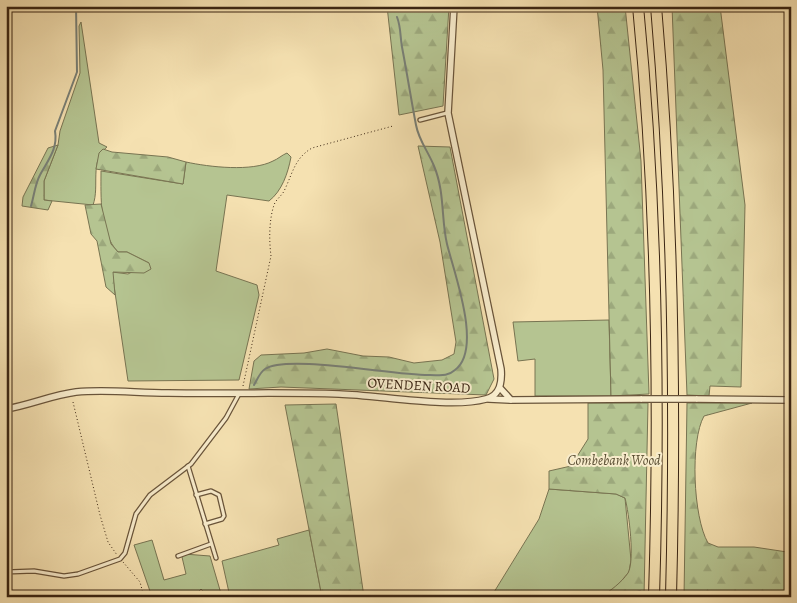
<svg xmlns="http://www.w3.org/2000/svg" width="797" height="603" font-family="Alegreya,serif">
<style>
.green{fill:#b5c491;stroke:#787452}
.forest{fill:url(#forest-firs);stroke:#787452}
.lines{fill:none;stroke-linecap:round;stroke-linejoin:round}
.stream{stroke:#787f76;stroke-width:2}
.lane-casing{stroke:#69543a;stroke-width:5.5}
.street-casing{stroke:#69543a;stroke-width:8}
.highway-casing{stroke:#3a2513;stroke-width:12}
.path{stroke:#3a2513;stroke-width:1;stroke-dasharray:1 2.5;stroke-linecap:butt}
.lane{stroke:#f8eccc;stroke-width:3}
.street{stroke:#f8eccc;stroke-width:5.5}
.highway{stroke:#f5e1b1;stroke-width:10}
.street-bridge-casing{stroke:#69543a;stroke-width:8;stroke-linecap:butt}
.street-bridge{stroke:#f8eccc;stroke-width:5.5}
.labels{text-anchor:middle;stroke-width:4;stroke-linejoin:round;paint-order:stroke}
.street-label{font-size:14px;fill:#3a2513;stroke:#f8eccc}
.park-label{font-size:14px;font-style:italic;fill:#594d32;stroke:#f8eccc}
</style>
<defs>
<pattern id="forest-firs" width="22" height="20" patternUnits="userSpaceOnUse" patternTransform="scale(1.25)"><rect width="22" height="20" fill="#b5c491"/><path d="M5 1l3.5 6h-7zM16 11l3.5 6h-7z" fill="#9ca87c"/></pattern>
</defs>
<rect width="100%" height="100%" fill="#f5e1b1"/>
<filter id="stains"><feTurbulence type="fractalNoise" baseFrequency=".004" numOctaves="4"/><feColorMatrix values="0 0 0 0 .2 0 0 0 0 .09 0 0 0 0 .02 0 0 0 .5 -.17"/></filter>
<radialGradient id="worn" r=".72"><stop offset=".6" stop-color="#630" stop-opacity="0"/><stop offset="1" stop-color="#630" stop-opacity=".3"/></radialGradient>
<!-- green -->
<g class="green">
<path d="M81,22l18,121 8,4c-18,14 -7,39 -14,58l-49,-5v-19l14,-36 2,-14 20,-58 -1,-47z"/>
<path d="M287,153l4,4c-3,16 -9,34 -22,44l-42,-6 -11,76 41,14 2,10 -20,85 -111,1 -16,-109 16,2 21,-11 -22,-11h-9c-19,-20 -17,-55 -17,-81l82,13 3,-22c23,5 66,10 87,-1 5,-2 9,-6 14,-8z"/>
<path d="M609,320l2,76h-76v-37l-17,2 -5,-39z"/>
<path d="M549,489l67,5 9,4 6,62 -2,12 -12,14 -16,11h-110l48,-78z"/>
<path d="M309,530l13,67h-92l-8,-36 57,-16 -2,-6z"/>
<path d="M152,540l12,40 22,-6 -4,-17 2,-3 26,2 12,41h-13l-8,-8 -3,3 4,5h-50l-18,-52z"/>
</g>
<!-- forest -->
<g class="forest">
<path d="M387,6h62l-6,100 -44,9z"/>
<path d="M597,6h28l16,155 8,233 -38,2 -8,-326z"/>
<path d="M672,6h48l25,199 -4,182 -31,-1 -1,10 -22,-1z"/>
<path d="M58,145l-14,36v19l8,1 -4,9 -26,-4 1,-9 25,-49z"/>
<path d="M418,146l32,1 44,232 -8,16 -205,-8 -32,2 5,-28 7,-6 43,-2 23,-4 36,7 26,1 25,6 28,-3 12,-6 2,-12 -16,-100z"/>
<path d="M103,149l9,3 56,5 18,5 -3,22 -87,-15 3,-16z"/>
<path d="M101,204l10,40 7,8h9l22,11 2,6 -7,4 -31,-1 2,23 -9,-8 -9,-46 -6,-7 -6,-29z"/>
<path d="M588,403h60l-4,194h-43c10,-7 20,-14 27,-24 7,-12 1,-60 -3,-75l-9,-4 -67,-5v-18l22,-5 17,-27z"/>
<path d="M687,403h65l-48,13c-14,25 -11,101 4,127l10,4h36l33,5 4,3v42h-107z"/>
<path d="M336,404l28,193h-42l-37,-192z"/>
</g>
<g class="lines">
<!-- stream -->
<g class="stream">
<path d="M31,206c3,-10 4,-22 9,-31 8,-15 18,-26 15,-44l22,-59 -1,-66"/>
<path d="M254,385c3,-5 6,-13 11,-16 23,-15 131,7 165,6 10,0 17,2 25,-5 28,-21 -1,-97 -8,-126 -6,-25 -2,-52 -13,-78 -6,-15 -15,-25 -18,-41 -5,-26 -9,-52 -14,-78 -2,-11 -1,-20 -5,-30"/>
<path d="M624,597l16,-6"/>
</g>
<!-- lane casing -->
<g class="lane-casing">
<g id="lane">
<path d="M420,120l27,-7"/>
<path d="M188,466l28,92"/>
<path d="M196,495l15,-4 8,4 5,21 -2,3 -17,5"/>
<path d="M178,556l33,-12"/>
<path d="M6,572l28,-1 30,5 14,-2 42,-15 5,-6 11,-39 14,-19 41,-31 35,-46 13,-24"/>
</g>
</g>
<!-- street casing -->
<g class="street-casing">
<g id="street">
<path d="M500,388l11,12 131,-1"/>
<path d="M489,399l21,1"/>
<path d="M696,399l95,1"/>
<path d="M6,409c24,-4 46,-14 70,-17 31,-3 61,1 92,1 57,1 114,-1 171,1 40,1 111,15 147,5 15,-4 16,-18 15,-30l-53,-256 6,-107"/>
</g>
</g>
<!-- highway casing -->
<g class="highway-casing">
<g id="highway">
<path d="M638,6c19,196 22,394 16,591"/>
<path d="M656,6c17,197 20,394 15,591"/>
</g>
</g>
<!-- path -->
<g class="path">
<path d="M243,386l28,-130c-2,-16 -2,-36 3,-51 2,-6 9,-10 11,-16 8,-17 10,-31 27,-41l81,-22"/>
<path d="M73,402l27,113 8,27 9,13"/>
<path d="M123,562l17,20 4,15"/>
</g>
<!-- lane -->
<use href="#lane" class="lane"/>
<!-- street -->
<use href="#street" class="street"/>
<!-- highway -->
<use href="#highway" class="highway"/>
<!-- street-bridge casing -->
<g class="street-bridge-casing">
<path id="street-bridge" d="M642,399h54"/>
</g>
<!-- street-bridge -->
<use href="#street-bridge" class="street-bridge"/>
</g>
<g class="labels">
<!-- street labels -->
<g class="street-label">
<text transform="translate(419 385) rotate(3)" y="5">OVENDEN ROAD</text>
</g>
<!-- park labels -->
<g class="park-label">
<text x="614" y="465">Combebank Wood</text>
</g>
</g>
<!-- margin -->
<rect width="797" height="603" fill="none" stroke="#f5e1b1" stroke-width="25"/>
<rect x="8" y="8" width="782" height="588" fill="none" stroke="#3a2513" stroke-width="2.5"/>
<rect x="12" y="12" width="772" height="578" fill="none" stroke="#3a2513"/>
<rect width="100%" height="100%" filter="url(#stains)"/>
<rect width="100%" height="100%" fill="url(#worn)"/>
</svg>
